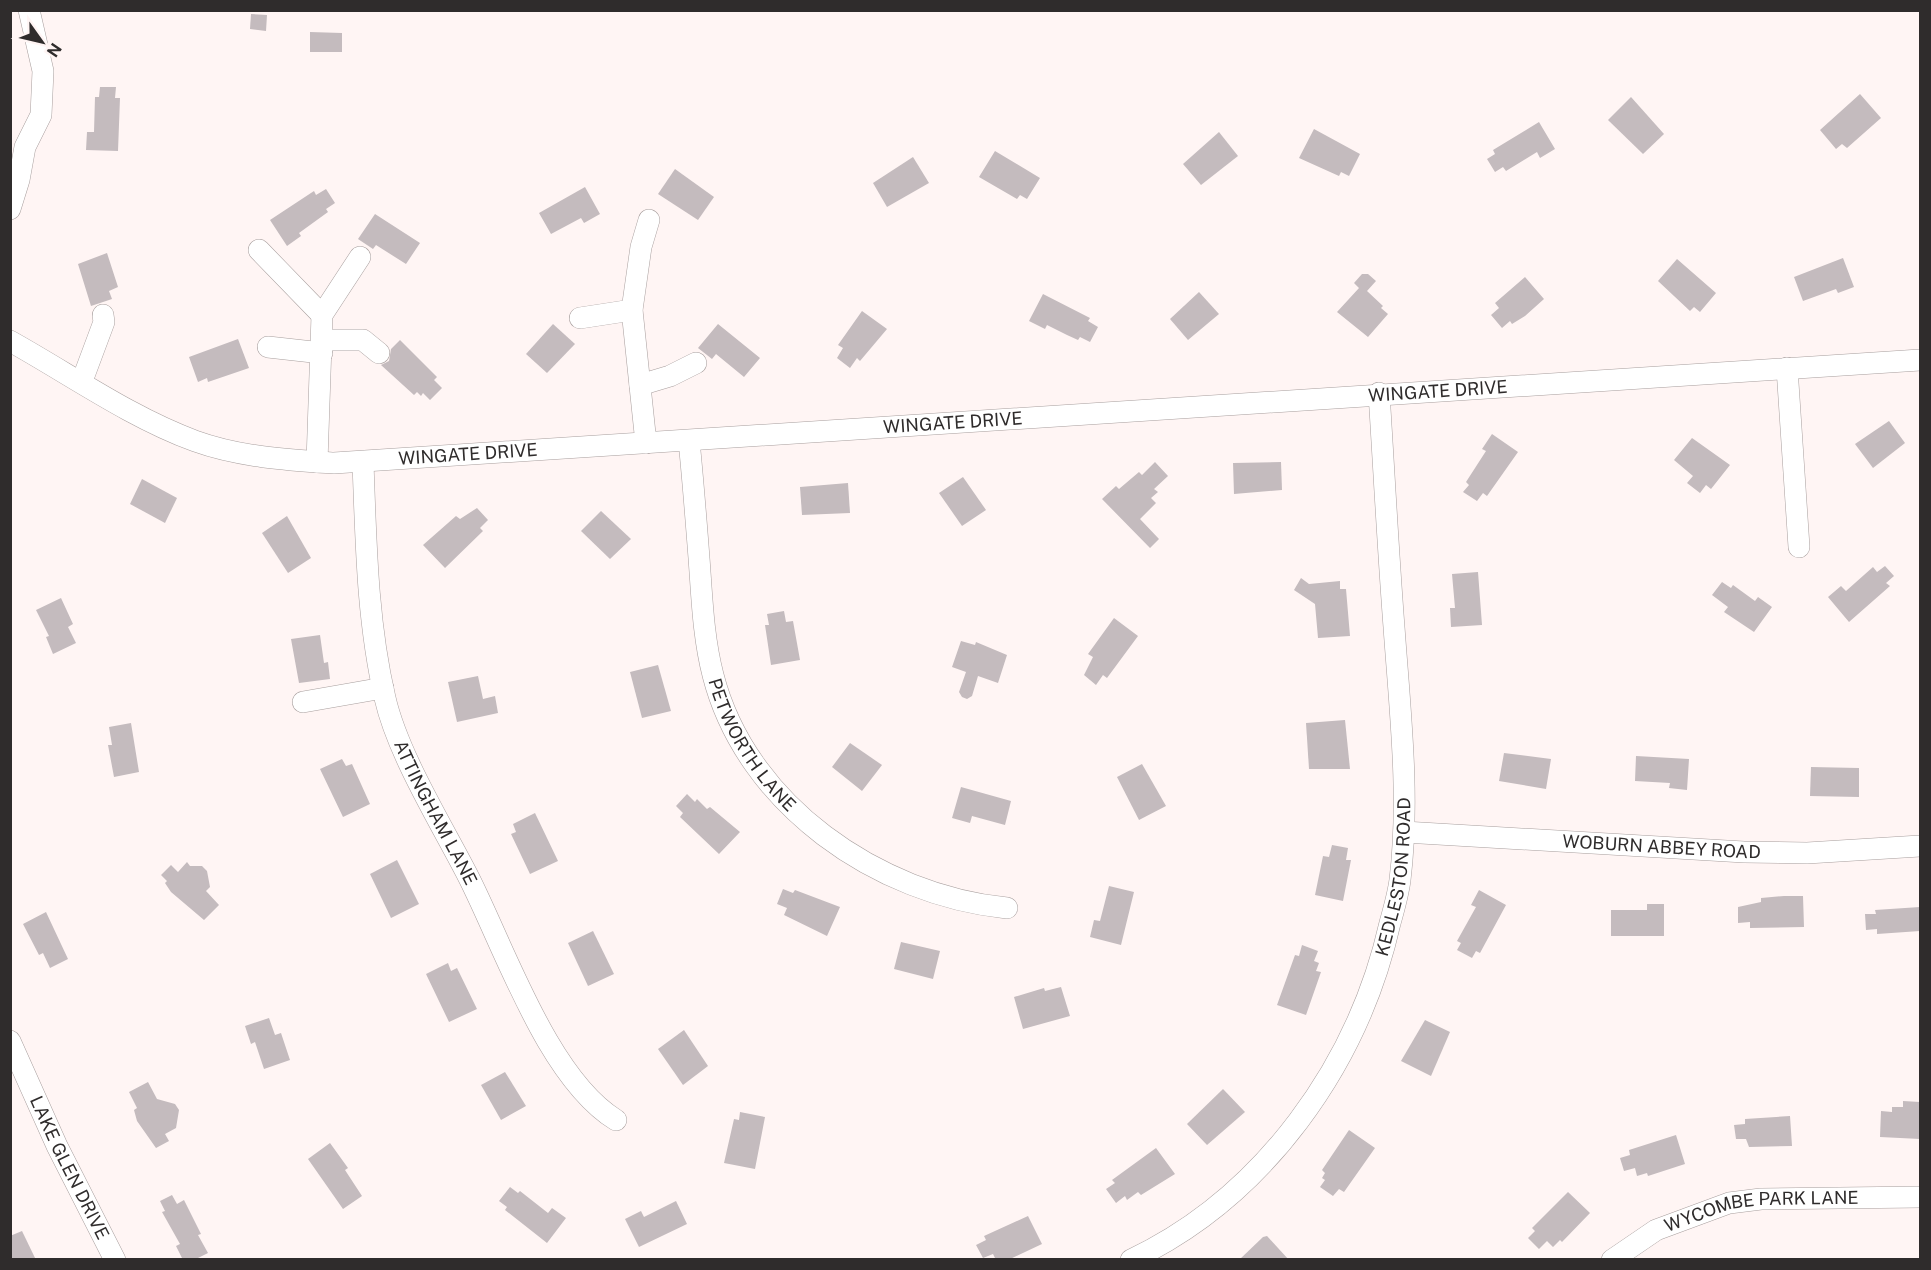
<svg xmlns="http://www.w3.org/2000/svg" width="1931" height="1270" viewBox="0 0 1931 1270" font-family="'Public Sans',sans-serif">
  <rect width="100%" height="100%" fill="#fff5f4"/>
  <g fill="#c4bbbe">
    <path d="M251 14 267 15 266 31 250 29Z"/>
    <path d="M310 32 342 33V52H310Z"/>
    <path d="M100 87H116L115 98H120L118 151 86 150 87 132H94L95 97H99Z"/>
    <path d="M1860 94 1881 118 1847 148 1842 144 1836 149 1820 130Z"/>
    <path d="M1631 97 1664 134 1643 154 1608 120Z"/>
    <path d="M1539 122 1555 149 1540 158 1537 152 1506 171 1503 167 1495 172 1487 159 1495 154 1493 150Z"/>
    <path d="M1314 129 1360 154 1349 176 1341 172 1339 176 1299 158Z"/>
    <path d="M1219 132 1238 156 1201 185 1183 164Z"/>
    <path d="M995 151 1040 178 1027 199 1020 195 1017 199 979 177Z"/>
    <path d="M913 157 929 183 887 207 873 183Z"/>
    <path d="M675 169 714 197 698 220 658 194Z"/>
    <path d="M585 187 600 214 584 223 581 218 551 234 539 213Z"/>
    <path d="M326 189 335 203 326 209 328 212 299 233 301 236 287 246 270 220 314 191 316 195Z"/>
    <path d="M375 214 420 243 406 264 376 245 373 249 358 239Z"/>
    <path d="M107 253 118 287 109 291 112 299 91 306 78 264Z"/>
    <path d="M1843 258 1854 287 1838 293 1836 289 1803 301 1794 277Z"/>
    <path d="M1677 259 1716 293 1700 312 1694 307 1690 311 1658 281Z"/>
    <path d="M1362 274H1368L1376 281 1367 291 1383 306 1381 308 1388 314 1368 337 1337 312 1359 288 1354 283Z"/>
    <path d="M1525 277 1544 299 1525 316 1512 324 1510 321 1502 328 1491 315 1499 308 1495 303Z"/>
    <path d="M1199 292 1219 314 1188 340 1170 319Z"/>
    <path d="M1043 294 1090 318 1088 321 1098 327 1090 342 1080 337 1078 340 1067 335 1047 325 1045 329 1029 321Z"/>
    <path d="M862 311 887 329 860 361 857 358 850 368 837 358 843 348 838 345Z"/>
    <path d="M553 324 575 344 547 373 526 354Z"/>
    <path d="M718 324 760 358 744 377 716 354 712 359 698 348Z"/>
    <path d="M238 339 249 368 208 382 207 378 198 382 189 357Z"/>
    <path d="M400 340 437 377 434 380 442 388 430 400 423 393 421 396 417 392 414 395 381 365 389 361 391 349Z"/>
    <path d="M1889 421 1905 443 1873 468 1855 444Z"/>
    <path d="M1492 434 1518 452 1487 496 1483 493 1477 501 1463 492 1469 485 1466 482 1486 451 1482 449Z"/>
    <path d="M1692 438 1730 465 1711 489 1706 485 1700 493 1687 483 1693 476 1674 460Z"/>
    <path d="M1155 462 1168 476 1154 489 1158 492 1151 498 1156 503 1140 519 1159 539 1150 548 1102 499 1116 486 1119 489 1139 472 1142 475Z"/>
    <path d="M1281 462 1282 490 1234 494 1233 463Z"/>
    <path d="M963 477 986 510 962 526 939 493Z"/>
    <path d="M142 479 177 498 165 523 130 504Z"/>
    <path d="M848 483 850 513 802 515 800 487Z"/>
    <path d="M477 508 488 520 480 528 483 531 445 568 423 545 456 516 460 519Z"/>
    <path d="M601 511 631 539 610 559 581 531Z"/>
    <path d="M287 516 311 558 288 573 262 533Z"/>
    <path d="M1885 566 1894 576 1886 583 1890 586 1849 622 1828 597 1841 586 1846 591 1873 567 1877 572Z"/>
    <path d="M1478 572 1482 625 1451 627 1450 608H1455L1452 574Z"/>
    <path d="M1301 578 1309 584 1340 581V589H1346L1350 636 1318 638 1315 604 1294 590Z"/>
    <path d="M1722 582 1731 588 1733 585 1755 601 1758 597 1772 607 1754 632 1724 612 1728 607 1712 595Z"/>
    <path d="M61 598 73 624 68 627 76 643 53 654 46 637 49 636 36 610Z"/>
    <path d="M784 611 786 622 793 621 800 660 771 665 765 625H769L767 614Z"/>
    <path d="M1114 618 1138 636 1107 678 1103 675 1096 685 1084 675 1093 657 1088 654Z"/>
    <path d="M320 635 324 663 328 662 330 679 299 683 291 639Z"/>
    <path d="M961 641 975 645 976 642 1007 655 998 683 978 676 972 696 967 699 962 697 959 692 966 672 952 667Z"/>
    <path d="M658 665 671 711 642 718 630 672Z"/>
    <path d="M478 676 483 699 495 696 498 713 457 722 448 682Z"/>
    <path d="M1345 720 1350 769H1309L1306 723Z"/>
    <path d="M131 723 139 772 114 777 108 745H112L109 727Z"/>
    <path d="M850 743 882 765 862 791 832 767Z"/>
    <path d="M1504 753 1551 759 1546 789 1499 781Z"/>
    <path d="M1636 756 1689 759 1687 790 1669 788 1670 783 1635 781Z"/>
    <path d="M342 759 346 766 352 764 370 804 343 817 320 769Z"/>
    <path d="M1142 764 1166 806 1139 820 1117 777Z"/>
    <path d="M1811 767 1859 768V797L1810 796Z"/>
    <path d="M961 787 1011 801 1005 825 972 816 970 823 952 818Z"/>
    <path d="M687 794 695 802 697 799 707 809 710 807 740 832 719 854 680 817 683 813 676 806Z"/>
    <path d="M535 813 558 861 530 874 511 834 516 832 513 824Z"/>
    <path d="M1332 845 1348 848 1346 860H1351L1343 901 1315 895 1323 856 1329 857Z"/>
    <path d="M397 860 419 904 391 918 370 874Z"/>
    <path d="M187 862 190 866H202L207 871 210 887 206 891 219 905 204 920 171 892 165 883 167 881 161 875 171 865 178 872Z"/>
    <path d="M1109 886 1134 892 1121 945 1090 937 1094 920 1100 921Z"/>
    <path d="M783 889 793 893 795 890 840 907 827 936 784 915 787 908 777 904Z"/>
    <path d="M1479 890 1506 905 1480 953 1476 951 1472 958 1457 950 1461 943 1457 941 1476 907 1471 905Z"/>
    <path d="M1784 896H1803L1804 927 1750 928V922L1738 923V907L1761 902V898Z"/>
    <path d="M1647 904H1664V936H1611V910H1647Z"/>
    <path d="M1920 907V931L1877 934V929L1866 930 1865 914H1876L1875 910Z"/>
    <path d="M46 912 68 959 50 968 43 953 39 955 23 924Z"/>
    <path d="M593 931 614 974 588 986 568 943Z"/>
    <path d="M901 942 940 951 933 979 894 969Z"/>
    <path d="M1302 945 1318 951 1314 961 1319 963 1316 971 1321 972 1306 1015 1277 1005 1295 955 1299 956Z"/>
    <path d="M448 963 451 971 457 968 477 1009 449 1022 426 974Z"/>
    <path d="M1061 987 1070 1016 1023 1029 1014 997 1044 988 1045 991Z"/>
    <path d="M269 1018 275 1035 281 1033 290 1060 264 1069 255 1042 251 1044 245 1026Z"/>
    <path d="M1425 1020 1450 1032 1431 1076 1401 1061Z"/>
    <path d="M684 1030 708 1066 683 1085 658 1049Z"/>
    <path d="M505 1072 526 1106 501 1120 481 1085Z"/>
    <path d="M148 1082 157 1099 175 1104 179 1110 176 1128 165 1134 169 1141 156 1148 137 1121 134 1110 137 1108 129 1092Z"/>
    <path d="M1223 1089 1245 1112 1207 1145 1187 1124Z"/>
    <path d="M1903 1101 1920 1102V1139L1880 1137 1881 1111 1892 1112V1107H1903Z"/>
    <path d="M740 1112 765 1117 755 1169 724 1163 734 1119 739 1120Z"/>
    <path d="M1790 1116 1792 1146 1749 1147 1746 1139H1736L1734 1125 1745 1124V1119Z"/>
    <path d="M1349 1130 1375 1148 1344 1192 1339 1189 1333 1196 1320 1187 1325 1180 1322 1178 1325 1173 1322 1170Z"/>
    <path d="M1676 1135 1685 1164 1648 1176 1647 1173 1637 1176 1635 1168 1624 1171 1620 1158 1630 1155 1629 1150Z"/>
    <path d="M330 1143 348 1168 345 1170 362 1196 343 1209 308 1159Z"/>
    <path d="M1156 1148 1175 1174 1141 1195 1138 1192 1127 1200 1125 1196 1116 1203 1106 1189 1115 1183 1112 1180Z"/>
    <path d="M510 1187 518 1193 520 1191 548 1213 552 1208 566 1218 547 1243 505 1210 507 1207 499 1201Z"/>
    <path d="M1568 1192 1590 1213 1562 1242 1560 1240 1553 1247 1547 1241 1539 1249 1528 1238 1535 1231 1532 1228Z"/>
    <path d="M172 1195 177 1204 184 1200 201 1234 198 1235 208 1253 194 1260H183L176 1246 180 1244 162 1212 165 1211 160 1201Z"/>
    <path d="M676 1201 687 1224 639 1247 625 1219 641 1211 644 1217Z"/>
    <path d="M1028 1216 1042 1244 1008 1260H996L993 1254 983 1258 976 1245 986 1240 984 1236Z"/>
    <path d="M22 1231 36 1260H10V1236Z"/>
    <path d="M1267 1236 1289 1260H1239L1263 1237Z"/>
  </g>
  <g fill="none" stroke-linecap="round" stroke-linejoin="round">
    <g stroke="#a89f9e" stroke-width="22">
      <g id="minor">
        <path d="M10 209 19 180 25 147 41 115 43 71 29 10"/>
        <path d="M259 250 322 315"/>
        <path d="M580 318 632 310"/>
        <path d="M323 340H363L379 353"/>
        <path id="s1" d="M10 341C71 375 130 417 195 441 239 457 288 460 334 463L1920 360"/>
        <path d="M268 347 322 353"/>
        <path d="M1787 368 1799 547"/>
        <path d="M82 381 104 322 103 315"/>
        <path d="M640 385 670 376 696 363"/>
        <path id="s2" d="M689 441C693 480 696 519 699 558 702 597 703 636 713 675 746 805 878 895 1007 908"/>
        <path d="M646 443 632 310 641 247 649 220"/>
        <path d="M317 462 322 315 360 257"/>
        <path id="s3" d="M363 463C366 541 367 621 385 698 398 755 442 825 469 878 505 949 548 1078 616 1120"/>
        <path d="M303 702 383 688"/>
        <path id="s4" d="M1404 832 1744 852 1807 853 1920 846"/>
        <path id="s5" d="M10 1041 57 1146 115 1260"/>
        <path id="s6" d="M1131 1260C1264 1197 1358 1065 1390 923 1394 909 1398 895 1400 880 1410 797 1400 711 1394 627 1388 549 1384 471 1379 393"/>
        <path id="s7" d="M1612 1260 1656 1230 1729 1203 1761 1199 1920 1197"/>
      </g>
    </g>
    <use href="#minor" stroke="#fff" stroke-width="21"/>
  </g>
  <g text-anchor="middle" stroke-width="6" stroke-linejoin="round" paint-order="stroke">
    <g font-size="18" fill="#2f2c2c" stroke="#fff5f4">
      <text dy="6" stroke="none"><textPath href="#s1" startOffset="1458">WINGATE DRIVE</textPath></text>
      <text dy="6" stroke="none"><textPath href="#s1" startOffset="972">WINGATE DRIVE</textPath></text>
      <text dy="6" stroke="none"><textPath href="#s1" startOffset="486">WINGATE DRIVE</textPath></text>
      <text dy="6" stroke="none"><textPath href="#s2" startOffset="316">PETWORTH LANE</textPath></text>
      <text dy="6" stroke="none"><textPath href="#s3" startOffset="362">ATTINGHAM LANE</textPath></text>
      <text dy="6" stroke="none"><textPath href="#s4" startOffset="258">WOBURN ABBEY ROAD</textPath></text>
      <text dy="6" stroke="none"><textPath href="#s6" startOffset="486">KEDLESTON ROAD</textPath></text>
      <text dy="6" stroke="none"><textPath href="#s5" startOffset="140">LAKE GLEN DRIVE</textPath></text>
      <text dy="6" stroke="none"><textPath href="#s7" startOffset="162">WYCOMBE PARK LANE</textPath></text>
    </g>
  </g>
  <rect width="1931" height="1270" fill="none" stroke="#2f2c2c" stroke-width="24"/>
  <g transform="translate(42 42) rotate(124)" stroke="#fff5f4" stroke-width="4.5" paint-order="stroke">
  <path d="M0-4.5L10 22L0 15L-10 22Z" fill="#2f2c2c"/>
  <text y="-9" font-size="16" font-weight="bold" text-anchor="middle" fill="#2f2c2c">N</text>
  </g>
</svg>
